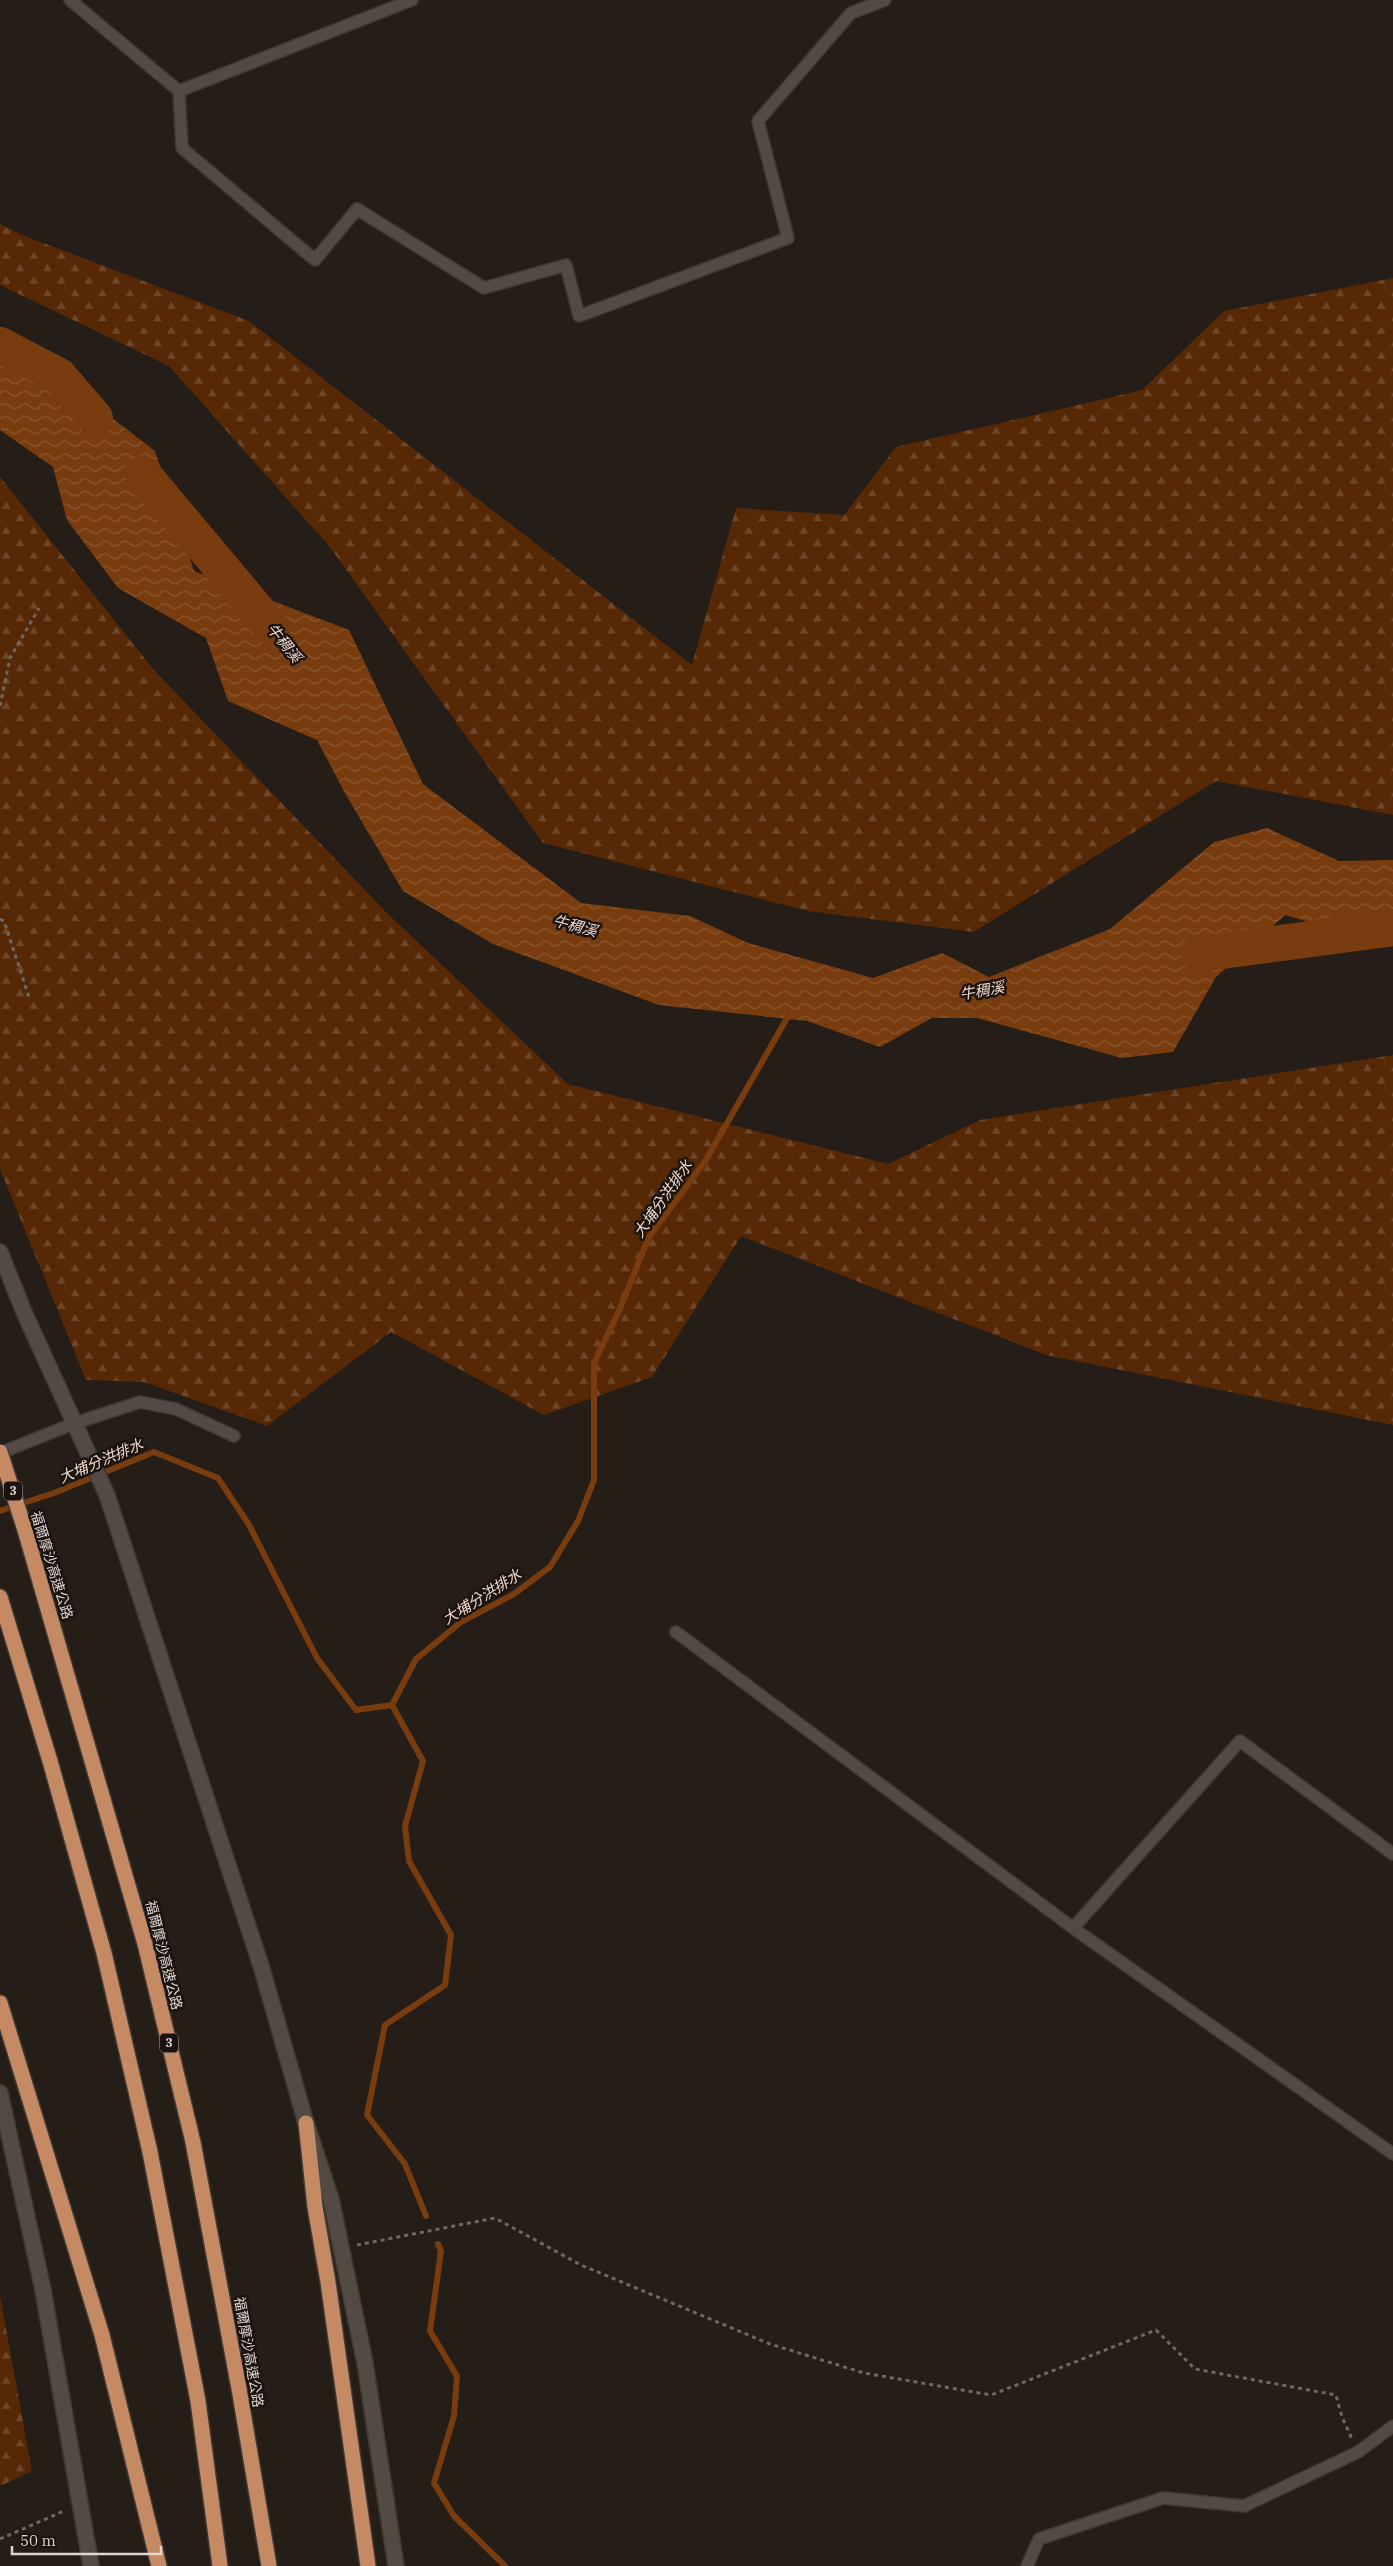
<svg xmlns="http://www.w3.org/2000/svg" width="1393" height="2566" viewBox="0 0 1393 2566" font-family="'IBM Plex Serif','Noto Sans TC',serif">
  <defs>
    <pattern id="forest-firs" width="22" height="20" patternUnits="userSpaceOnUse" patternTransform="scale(1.25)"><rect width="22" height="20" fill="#562805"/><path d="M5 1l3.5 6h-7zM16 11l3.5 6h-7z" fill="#6e4629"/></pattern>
    <pattern id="water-waves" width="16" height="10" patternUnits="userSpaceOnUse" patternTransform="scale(1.25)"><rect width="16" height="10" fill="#783c0e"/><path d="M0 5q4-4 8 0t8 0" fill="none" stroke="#8b5730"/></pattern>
  </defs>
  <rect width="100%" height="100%" fill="#241d18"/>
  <g fill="url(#forest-firs)">
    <path d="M0 224 22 235 249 321 692 665 736 508 844 515 896 447 1142 390 1224 311 1393 278V815L1216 781 974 932 808 911 543 843 329 546 169 366 0 285Z"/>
    <path d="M0 477 154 670 387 913 568 1084 888 1164 980 1120 1393 1055V1425L1046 1355 741 1236 652 1377 544 1415 391 1332 267 1426 144 1382 86 1380 0 1169Z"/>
    <path d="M0 2296 32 2471 0 2486Z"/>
  </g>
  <path fill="url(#water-waves)" d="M0 332 155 451 194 571 349 630 423 784 581 903 690 916 748 943 873 978 942 953 989 977 1110 929 1214 842 1267 828 1339 861 1393 860V946L1285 915 1216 977 1173 1052 1122 1058 977 1018H932L880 1047 807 1021 659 1005 493 944 403 891 346 795 317 740 228 701 206 638 118 588 67 520 53 467 0 430Z"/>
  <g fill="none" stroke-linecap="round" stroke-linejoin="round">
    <g stroke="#783c0e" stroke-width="6">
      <path d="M0 1511 54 1493 154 1452 218 1478 249 1525 317 1658 356 1710 392 1705 416 1659 461 1622 514 1594 550 1567 578 1521 594 1480V1363L619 1311 649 1237 706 1160 790 1013"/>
      <path d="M392 1705 423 1761 405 1826 409 1861 451 1935 445 1985 385 2025 367 2115 405 2164 426 2216"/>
      <path d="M438 2244 441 2251 430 2331 457 2376 454 2416 434 2483 454 2516 505 2566"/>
    </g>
    <g stroke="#783c0e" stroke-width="36">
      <path d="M0 345 59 376 95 418"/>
      <path d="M143 474 272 628"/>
      <path d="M1199 954 1393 928"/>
    </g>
    <g stroke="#3f3936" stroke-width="14">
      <g id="lane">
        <path d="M70 0 179 91 182 148 315 260 357 209 484 288 566 265 579 316 788 238 758 121 851 13 885 0"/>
        <path d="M179 91 412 0"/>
        <path d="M0 1453 75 1423 140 1402 176 1409 234 1436"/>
        <path d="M676 1632 1073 1928 1393 2154"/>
        <path d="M1073 1928 1240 1741 1393 1854"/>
        <path d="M1027 2566 1039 2539 1163 2498 1244 2506 1358 2452 1393 2426"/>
      </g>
    </g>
    <g stroke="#3f3936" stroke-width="18">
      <g id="secondary">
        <path d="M0 1252 24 1312 107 1495 262 1969 306 2123 331 2199 365 2363 396 2566"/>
        <path d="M0 2093 43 2290 91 2566"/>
      </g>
    </g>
    <g stroke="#3f3936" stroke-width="18">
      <g id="highway">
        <path d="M25 1530 145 1944 193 2142 240 2394 269 2566"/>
        <path d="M0 1597 50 1761 104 1953 150 2152 198 2401 220 2566"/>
        <path d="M0 2003 102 2335 159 2566"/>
        <path d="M306 2123 315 2207 328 2282 368 2566"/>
      </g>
    </g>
    <g stroke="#6e6863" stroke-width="3" stroke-dasharray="4 4" stroke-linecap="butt">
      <path d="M0 706 10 658 39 608"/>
      <path d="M0 919 4 921 29 997"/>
      <path d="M357 2245 495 2218 581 2265 770 2344 864 2373 991 2395 1156 2330 1195 2369 1336 2395 1342 2417 1352 2439"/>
      <path d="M0 2539 64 2511"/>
    </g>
    <use href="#lane" stroke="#534a45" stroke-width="11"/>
    <use href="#secondary" stroke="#534a45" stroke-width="15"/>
    <use href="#highway" stroke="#c58963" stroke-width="15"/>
    <g stroke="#3f3936" stroke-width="18" stroke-linecap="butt">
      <path id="highway-bridge" d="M0 1452 25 1530"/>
    </g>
    <use href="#highway-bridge" stroke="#c58963" stroke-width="15"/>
  </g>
  <g text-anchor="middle" stroke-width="5" stroke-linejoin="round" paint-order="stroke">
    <g fill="#1b130f" stroke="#a39c99" stroke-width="1">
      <rect x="4" y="1481.5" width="18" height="19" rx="4"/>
      <rect x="160" y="2033.5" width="18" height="19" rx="4"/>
    </g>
    <g font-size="12" font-weight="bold" fill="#ddd7d4">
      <text x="13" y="1495">3</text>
      <text x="169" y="2047">3</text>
    </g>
    <g font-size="14" fill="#ddd7d4" stroke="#1b130f">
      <text transform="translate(52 1565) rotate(73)" y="5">福爾摩沙高速公路</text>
      <text transform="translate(164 1955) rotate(76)" y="5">福爾摩沙高速公路</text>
      <text transform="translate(249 2352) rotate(80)" y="5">福爾摩沙高速公路</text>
    </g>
    <g font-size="15" font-style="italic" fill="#f0d9cc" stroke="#1b130f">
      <text transform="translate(284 643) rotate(51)" y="5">牛稠溪</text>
      <text transform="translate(575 926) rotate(15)" y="5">牛稠溪</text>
      <text transform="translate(982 991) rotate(-10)" y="5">牛稠溪</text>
      <text transform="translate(663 1199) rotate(-55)" y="5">大埔分洪排水</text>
      <text transform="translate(101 1461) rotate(-23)" y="5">大埔分洪排水</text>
      <text transform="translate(482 1597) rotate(-32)" y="5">大埔分洪排水</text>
    </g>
  </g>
  <path d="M12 2546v8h149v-8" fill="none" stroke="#ddd7d4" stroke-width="2.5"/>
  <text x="20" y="2546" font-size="15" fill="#ddd7d4" stroke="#1b130f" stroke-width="4" paint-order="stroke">50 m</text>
</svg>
